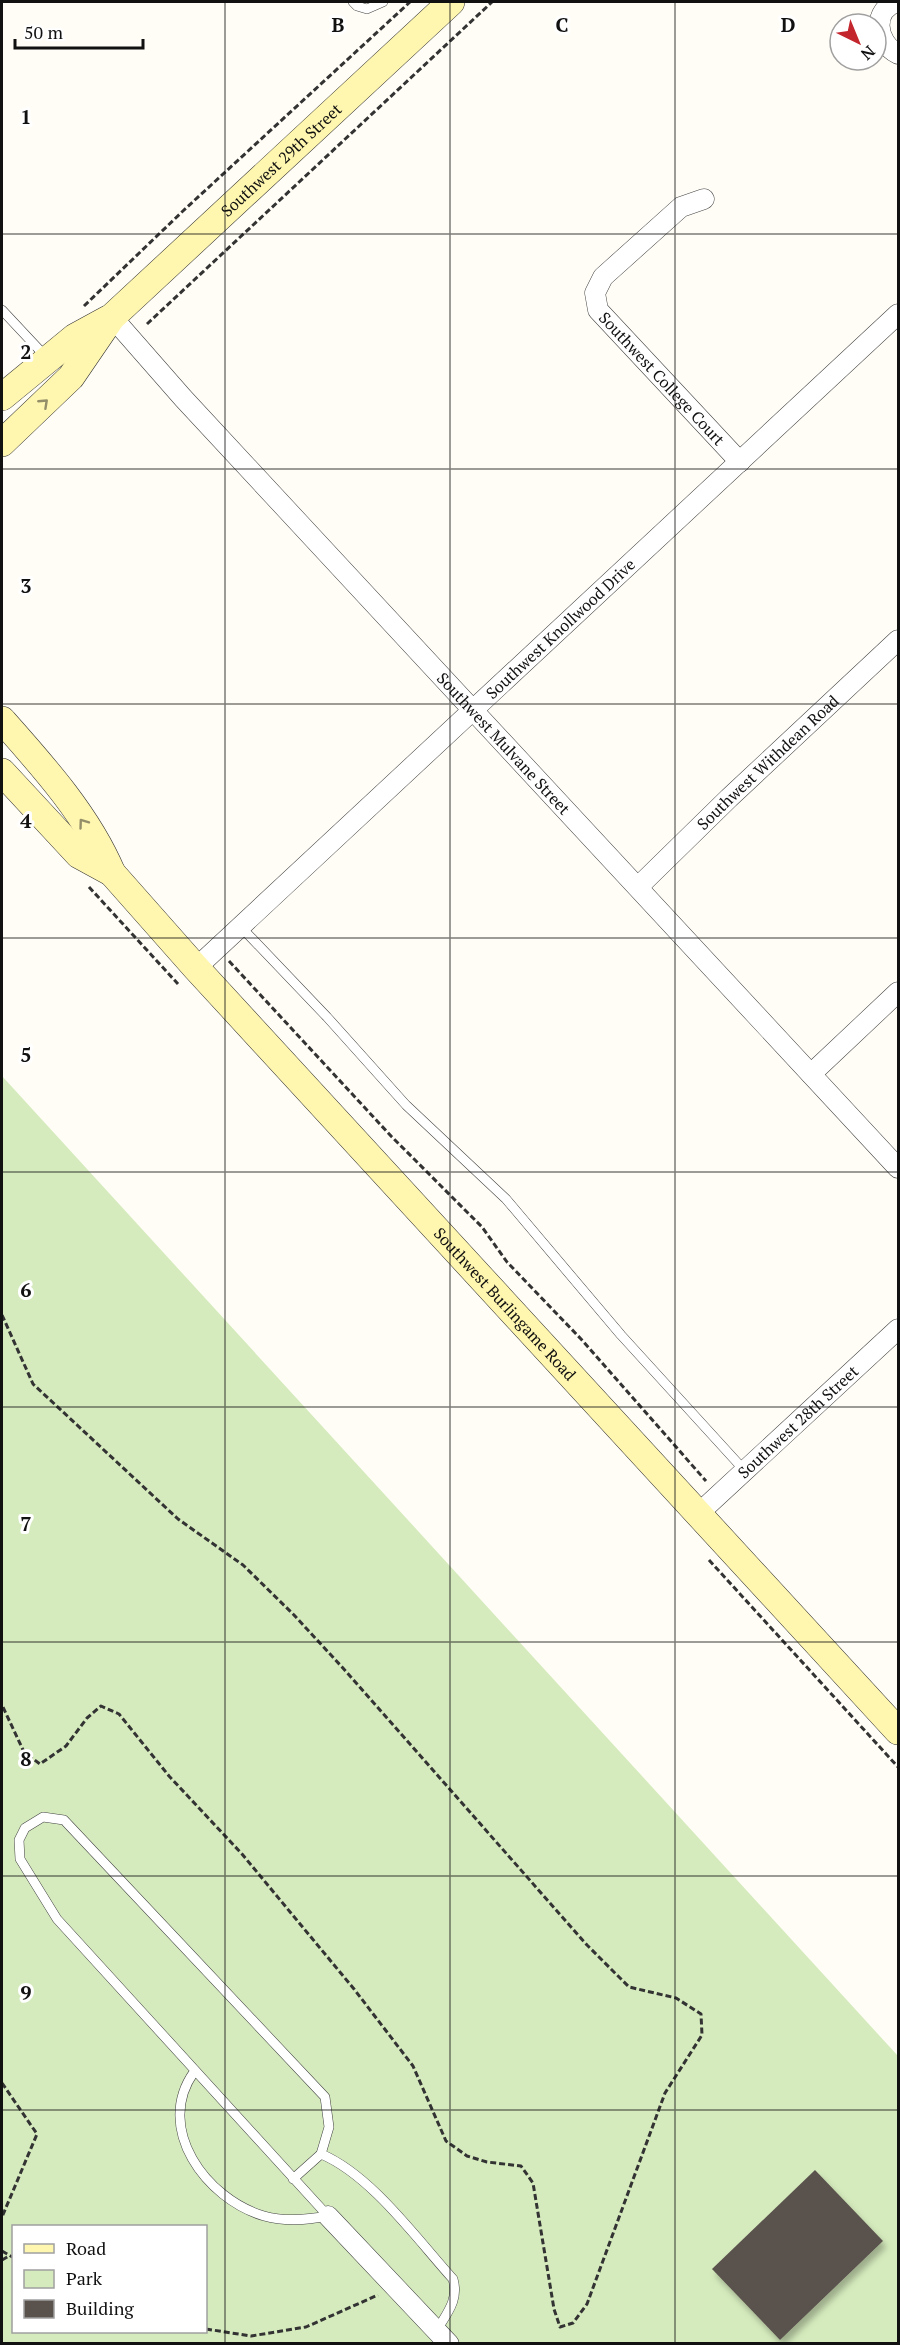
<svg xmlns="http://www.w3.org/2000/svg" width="900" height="2345" viewBox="0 0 900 2345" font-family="'PT Serif',serif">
  <defs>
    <filter id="shadow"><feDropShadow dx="3.5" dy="6" stdDeviation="3" flood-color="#0004"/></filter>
  </defs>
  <rect width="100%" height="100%" fill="#fffdf5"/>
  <path fill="#d5ebbd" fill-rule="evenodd" d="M2 1076 898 2056V2343H2ZM14 2226H206V2332H14Z"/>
  <path fill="#5a524d" filter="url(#shadow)" d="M815 2170 883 2241 780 2340 712 2269Z"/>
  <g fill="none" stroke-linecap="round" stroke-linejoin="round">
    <g stroke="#444" stroke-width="10">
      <g id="service">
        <path d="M353 2 357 6 367 9 383 2"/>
        <path d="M2 310 46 357"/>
        <path d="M241 927 327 1017 406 1105 506 1199 621 1335 745 1471"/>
        <path d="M194 2072C154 2128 206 2199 264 2216 285 2222 306 2220 328 2216L57 1919 20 1859 19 1840 25 1828 43 1817 64 1820 325 2097 329 2127 321 2154 293 2179"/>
        <path d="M321 2154C371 2175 416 2238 453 2279 459 2300 447 2313 437 2330"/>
      </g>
    </g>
    <g stroke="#444" stroke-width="21">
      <g id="minor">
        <path d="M898 2C872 9 875 42 898 54"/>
        <path id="s1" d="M704 199 681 207 603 277 595 293 598 310 740 462"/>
        <path id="s2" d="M112 317 183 398 898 1168"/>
        <path id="s3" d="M638 887 729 798 898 640"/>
        <path id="s4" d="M196 968 898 314"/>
        <path d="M811 1074 898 992"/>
        <path id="s5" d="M698 1514 898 1329"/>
        <path d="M328 2216 449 2344"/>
      </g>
    </g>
    <g stroke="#333" stroke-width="28">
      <g id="secondary">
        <path d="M2 397 75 337 108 319"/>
        <path id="s6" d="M2 443 71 377 112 317 451 2"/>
        <path d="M2 720C43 766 88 816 112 873"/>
        <path id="s7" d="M2 772 79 855 112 873 196 968 898 1731"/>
      </g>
    </g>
    <g stroke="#333" stroke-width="3" stroke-dasharray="6 3" stroke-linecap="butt">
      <path d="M84 306 184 210 410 2"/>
      <path d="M147 324 492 2"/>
      <path d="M89 887 178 984"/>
      <path d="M229 961 391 1136 482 1227 507 1262 581 1339 706 1481"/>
      <path d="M2 1315 33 1384 178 1519 243 1565 294 1615 342 1667 587 1945 629 1987 676 1998 701 2014 702 2035 665 2093 587 2304 573 2323 560 2327 554 2309 533 2183 521 2166 487 2162 467 2156 446 2141 413 2066 354 1989 242 1854 169 1776 119 1714 101 1706 87 1718 66 1746 40 1764 24 1752 2 1705"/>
      <path d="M709 1560 898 1767"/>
      <path d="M2 2083 37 2134 2 2217"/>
      <path d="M2 2251 14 2258"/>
      <path d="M2 2260 9 2256"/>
      <path d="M206 2329 251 2336 306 2327 378 2295"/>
    </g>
    <use href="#service" stroke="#fff" stroke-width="9"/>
    <use href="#minor" stroke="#fff" stroke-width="20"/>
    <use href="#secondary" stroke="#fff6b0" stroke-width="27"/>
  </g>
  <defs><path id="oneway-chevron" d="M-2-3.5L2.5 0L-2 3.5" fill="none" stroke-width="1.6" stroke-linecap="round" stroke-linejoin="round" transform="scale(1.5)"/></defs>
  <g stroke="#948f68">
    <use href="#oneway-chevron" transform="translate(44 403) rotate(-43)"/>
    <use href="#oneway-chevron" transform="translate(83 823) rotate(-126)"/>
  </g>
  <path fill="none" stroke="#111" stroke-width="1.5" stroke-opacity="0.55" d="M225 2V2344M450 2V2344M675 2V2344M2 234H898M2 469H898M2 704H898M2 938H898M2 1172H898M2 1407H898M2 1642H898M2 1876H898M2 2110H898"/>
  <g text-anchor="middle" stroke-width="6" stroke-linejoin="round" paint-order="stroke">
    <g font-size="16" fill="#111" stroke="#fff">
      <text dy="6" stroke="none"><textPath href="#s6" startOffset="399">Southwest 29th Street</textPath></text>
      <text dy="6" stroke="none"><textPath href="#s1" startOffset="258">Southwest College Court</textPath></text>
      <text dy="6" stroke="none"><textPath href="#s4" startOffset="498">Southwest Knollwood Drive</textPath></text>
      <text dy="6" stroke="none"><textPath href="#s2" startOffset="579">Southwest Mulvane Street</textPath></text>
      <text dy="6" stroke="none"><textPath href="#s3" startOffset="180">Southwest Withdean Road</textPath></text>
      <text dy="6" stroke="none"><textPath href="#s7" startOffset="734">Southwest Burlingame Road</textPath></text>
      <text dy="6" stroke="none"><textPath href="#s5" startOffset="136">Southwest 28th Street</textPath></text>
    </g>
  </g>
  <g font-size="20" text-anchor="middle" font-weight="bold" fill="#111" stroke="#fff" stroke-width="6" stroke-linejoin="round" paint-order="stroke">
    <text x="338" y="32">B</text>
    <text x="562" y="32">C</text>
    <text x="788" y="32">D</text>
    <text x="26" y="124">1</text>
    <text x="26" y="359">2</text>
    <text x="26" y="593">3</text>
    <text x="26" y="828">4</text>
    <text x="26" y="1062">5</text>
    <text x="26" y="1297">6</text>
    <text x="26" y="1531">7</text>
    <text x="26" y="1766">8</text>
    <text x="26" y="2000">9</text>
  </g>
  <rect width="900" height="2345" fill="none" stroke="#111111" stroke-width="6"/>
  <rect x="12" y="2225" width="195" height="108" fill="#ffffff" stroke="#a0a0a0" stroke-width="1.5"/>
  <rect x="24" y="2244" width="30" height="9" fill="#fff6b0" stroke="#a0a0a0" stroke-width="1.5"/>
  <text x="66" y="2255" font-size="18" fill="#111111">Road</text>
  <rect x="24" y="2270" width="30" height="18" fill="#d5ebbd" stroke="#a0a0a0" stroke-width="1.5"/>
  <text x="66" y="2285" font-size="18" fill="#111111">Park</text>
  <rect x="24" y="2300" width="30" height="18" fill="#5a524d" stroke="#a0a0a0" stroke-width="1.5"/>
  <text x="66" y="2315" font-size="18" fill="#111111">Building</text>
  <g transform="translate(858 42) rotate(137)"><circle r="28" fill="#ffffff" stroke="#a0a0a0" stroke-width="1.5"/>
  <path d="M0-4.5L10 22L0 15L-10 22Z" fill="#c4262e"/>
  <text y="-9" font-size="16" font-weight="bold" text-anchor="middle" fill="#111111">N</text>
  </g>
  <path d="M15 39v9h128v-9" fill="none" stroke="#111111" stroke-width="3"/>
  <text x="24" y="39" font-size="18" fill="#111111" stroke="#ffffff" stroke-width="4.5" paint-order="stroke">50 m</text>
</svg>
